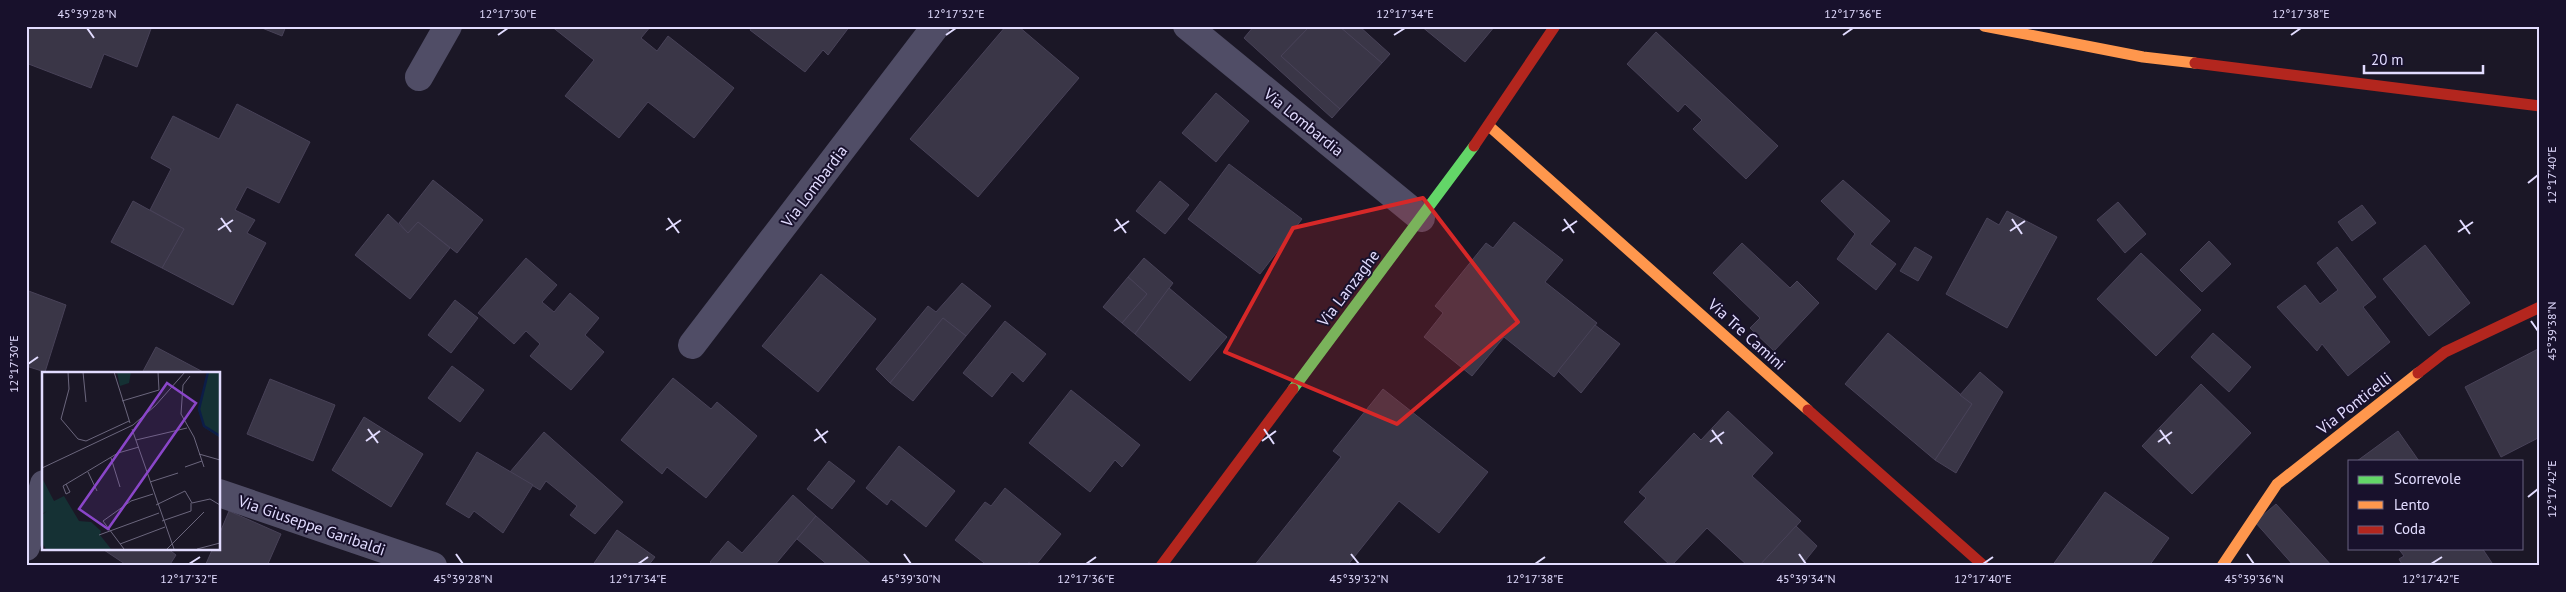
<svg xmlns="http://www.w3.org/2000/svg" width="2566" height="592" viewBox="0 0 2566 592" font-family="'PT Sans',sans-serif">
  <rect width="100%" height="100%" fill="#1b1726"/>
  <g fill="#3a3647" stroke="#484258">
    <path d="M26 26H152L137 67 104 54 91 88 26 63Z"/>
    <path d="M257 26H286L282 36Z"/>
    <path d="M551 26H651L641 38 657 51 668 36 734 88 694 138 648 102 619 138 565 96 594 60Z"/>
    <path d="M753 26H850L828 55 823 50 805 72 750 30Z"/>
    <path d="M1006 26H1018L1079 78 978 197 910 139Z"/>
    <path d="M1254 26H1310L1281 56 1340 109 1332 118 1244 38Z"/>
    <path d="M1310 26H1339L1382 63 1340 109 1281 56Z"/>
    <path d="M1339 26H1359L1390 54 1382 63Z"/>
    <path d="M1421 26H1495L1465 62Z"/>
    <path d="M1656 32 1778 146 1746 179 1693 129 1702 120 1685 104 1678 112 1627 64Z"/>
    <path d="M1216 93 1249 121 1216 162 1182 133Z"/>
    <path d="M237 104 310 142 279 203 247 187 235 210 255 220 247 233 266 243 233 305 162 268 184 229 150 210 171 169 151 158 173 116 219 139Z"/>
    <path d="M1229 164 1302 219 1260 274 1188 219Z"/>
    <path d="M433 180 483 220 457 253 418 222 408 233 399 223Z"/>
    <path d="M1843 180 1890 221 1870 244 1896 264 1876 290 1837 259 1855 234 1821 201Z"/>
    <path d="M1160 181 1189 205 1165 234 1136 211Z"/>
    <path d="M133 201 184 229 162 268 111 242Z"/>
    <path d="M2118 202 2146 234 2125 253 2097 220Z"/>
    <path d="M2362 205 2376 223 2352 241 2338 222Z"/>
    <path d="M2007 211 2057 237 2007 328 1946 294 1987 218 1999 225Z"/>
    <path d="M388 214 408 233 418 222 450 248 410 299 355 255Z"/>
    <path d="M1514 222 1563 260 1545 282 1597 323 1554 377 1504 337 1472 376 1424 337 1443 313 1435 306 1486 243 1493 248Z"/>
    <path d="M2209 241 2231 264 2202 292 2180 270Z"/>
    <path d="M1742 243 1790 288 1797 281 1819 303 1774 351 1750 328 1760 318 1713 273Z"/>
    <path d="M2425 245 2470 303 2429 336 2383 279Z"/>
    <path d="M1915 247 1932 257 1918 281 1900 271Z"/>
    <path d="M2337 247 2376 297 2363 307 2390 342 2348 376 2322 344 2317 351 2277 307 2305 285 2320 304 2338 290 2317 263Z"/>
    <path d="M2141 253 2201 310 2156 356 2097 299Z"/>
    <path d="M526 258 557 285 542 302 554 312 570 293 599 318 585 335 604 352 571 390 530 356 540 344 526 331 514 344 478 313Z"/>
    <path d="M1144 258 1173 283 1135 334 1122 323 1147 294 1128 277Z"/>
    <path d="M821 274 876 319 818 392 762 346Z"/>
    <path d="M1128 277 1147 294 1122 323 1103 307Z"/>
    <path d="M962 283 991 306 966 336 943 318 890 383 876 369 928 306 936 312Z"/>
    <path d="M1169 288 1227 337 1190 381 1135 334Z"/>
    <path d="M26 290 66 305 45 372 26 366Z"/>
    <path d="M455 300 478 318 451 353 428 335Z"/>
    <path d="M943 318 966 336 913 401 890 383Z"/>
    <path d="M1005 321 1046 354 1023 382 1012 372 992 397 963 373Z"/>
    <path d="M1595 325 1620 344 1581 393 1558 371Z"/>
    <path d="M1888 333 1972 404 1935 460 1845 384Z"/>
    <path d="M2213 333 2251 367 2229 392 2191 357Z"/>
    <path d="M156 347 205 373H142Z"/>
    <path d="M2538 349 2540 353V437L2501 457 2465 387Z"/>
    <path d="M452 366 484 390 460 422 428 398Z"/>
    <path d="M1980 372 2003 392 1956 473 1935 460 1972 404 1960 395Z"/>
    <path d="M673 378 711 409 717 402 757 436 706 498 667 467 662 474 621 440Z"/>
    <path d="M270 379 335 405 313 461 247 434Z"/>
    <path d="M2201 384 2251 433 2192 494 2142 446Z"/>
    <path d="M1383 389 1488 472 1439 533 1399 501 1347 566H1254L1341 457 1333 451Z"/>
    <path d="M1071 390 1140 445 1122 467 1115 460 1090 492 1029 443Z"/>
    <path d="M1728 411 1773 453 1752 476 1801 521 1759 566H1748L1707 528 1671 566 1624 522 1646 498 1639 492 1694 433 1701 440Z"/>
    <path d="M364 417 423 454 391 507 332 470Z"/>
    <path d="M2398 431 2419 461H2357Z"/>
    <path d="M544 432 623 502 595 534 570 515 577 506 546 481 540 490 510 472Z"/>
    <path d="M899 446 955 491 926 527 891 499 887 505 866 488Z"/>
    <path d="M477 452 533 485 503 533 474 511 469 518 446 504Z"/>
    <path d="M829 461 855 481 832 509 807 489Z"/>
    <path d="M1005 488 1061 534 1035 566 1029 562 1026 566H988L955 540 985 502 991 506Z"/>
    <path d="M2105 492 2169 538 2149 566H2052Z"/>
    <path d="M793 495 816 516 774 566H715L710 562 728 541 742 553Z"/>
    <path d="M2276 504 2332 566H2294L2255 522Z"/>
    <path d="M229 511 281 534 267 566H205L213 548H219V535Z"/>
    <path d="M816 516 873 566H829L797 539Z"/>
    <path d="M1796 526 1817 546 1801 566H1759Z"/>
    <path d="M617 530 655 557 648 566H592Z"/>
    <path d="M101 548H167L176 555 169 566H128Z"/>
    <path d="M2398 548H2482L2494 566H2403L2399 559 2404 556Z"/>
  </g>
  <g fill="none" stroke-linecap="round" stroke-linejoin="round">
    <g stroke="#504d66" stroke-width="28">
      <path d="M1187 26 1421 218"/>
      <path d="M419 77 448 26"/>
      <path d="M692 345 936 26"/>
      <path d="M219 493 433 566"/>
      <path d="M26 547 44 484"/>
    </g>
    <path stroke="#63d668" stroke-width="11" d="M1293 389 1474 146"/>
    <g stroke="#ff974d" stroke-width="11">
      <path d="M1984 26 2143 57 2195 63"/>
      <path d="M1489 126 1808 410"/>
      <path d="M2222 566 2277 484 2418 373"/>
    </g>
    <g stroke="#b3261e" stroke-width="11">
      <path d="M2195 63 2540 106"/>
      <path d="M1474 146 1555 26"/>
      <path d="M2418 373 2445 352 2540 307"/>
      <path d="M1808 410 1984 566"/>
      <path d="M1161 566 1293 389"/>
    </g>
  </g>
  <path fill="#d62828" fill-opacity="0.2" stroke="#d62828" stroke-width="4" stroke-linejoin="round" d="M1423 198 1518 322 1397 424 1225 352 1293 228Z"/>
  <path fill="none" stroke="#e2dcff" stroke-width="2" d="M87 28 94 38M498 35 508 28M946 35 956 28M1394 35 1405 28M1843 35 1853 28M2291 35 2301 28M2528 183 2538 175M221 218 231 232M668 218 679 233M1116 219 1126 233M1564 219 1574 233M2012 219 2022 234M2460 220 2470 234M218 230 233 220M666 230 681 220M1114 231 1129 221M1562 231 1577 221M2010 231 2025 221M2458 232 2473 222M2531 321 2538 331M28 364 38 357M368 429 378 443M816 429 826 443M1264 429 1274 444M1712 430 1722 444M2160 430 2170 444M366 441 380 431M814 441 828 431M1262 441 1276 431M1710 442 1724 432M2158 442 2172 432M2528 497 2538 489M456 554 463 564M904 554 911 564M1351 554 1359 564M1799 554 1806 564M2247 554 2254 564M189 564 200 557M638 564 648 557M1086 564 1096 557M1535 564 1545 557M1983 564 1993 557M2431 564 2442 557"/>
  <g text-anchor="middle" stroke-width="4" stroke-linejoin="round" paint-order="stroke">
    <g font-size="16" fill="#e2dcff" stroke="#18112c">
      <text transform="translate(1304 122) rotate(39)" y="6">Via Lombardia</text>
      <text transform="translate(814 186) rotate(-53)" y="6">Via Lombardia</text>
      <text transform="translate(1348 288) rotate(-53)" y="6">Via Lanzaghe</text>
      <text transform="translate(1747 334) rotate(42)" y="6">Via Tre Camini</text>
      <text transform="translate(2354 403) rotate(-38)" y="6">Via Ponticelli</text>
      <text transform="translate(312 525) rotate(19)" y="6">Via Giuseppe Garibaldi</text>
    </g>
  </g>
  <g transform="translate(42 372)">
    <rect width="178" height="178" fill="#1b1726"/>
    <path d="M75 0H89L87 11 78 14ZM166 0H177V65L163 56 156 38ZM0 106 12 129 22 124 37 149 49 150 59 159 58 163 69 177H4L0 171V143L5 139 0 142Z" fill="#153134"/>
    <path fill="none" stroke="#0c1d48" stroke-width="2.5" d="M166 0 157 37 162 54 178 64"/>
    <path fill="none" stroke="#6b667d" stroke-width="1" d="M26 0 27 17 19 47 36 67 44 69 87 49M41 0 44 30M72 0 88 51M148 4 141 13 139 42 152 65 162 95M80 29 117 18 116 0M90 57 132 177M94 68 145 56M157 82 178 88M69 86 78 115M143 95 160 89M0 96 91 53 113 34 143 0M46 100 55 119M108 110 136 101M24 112 28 120 24 122 21 114 76 81 97 75M114 133 143 119 150 131 168 127 178 133M120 149 149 139V131M57 163 117 141M78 172 123 155M82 177 61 149 89 129 111 122M125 177 162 140M155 177 178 171"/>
    <path fill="#8a46c9" fill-opacity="0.15" stroke="#8a46c9" stroke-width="2.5" d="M125 11 154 31 66 157 37 137Z"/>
    <rect width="178" height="178" fill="none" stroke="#e2dcff" stroke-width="2.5"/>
  </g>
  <rect width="2566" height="592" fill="none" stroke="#18112c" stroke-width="55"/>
  <rect x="2348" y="460" width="175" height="90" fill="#18112c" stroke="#696280"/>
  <rect x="2358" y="476" width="25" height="8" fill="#63d668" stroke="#696280"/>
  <text x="2394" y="484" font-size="15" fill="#e2dcff">Scorrevole</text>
  <rect x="2358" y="501" width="25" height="8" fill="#ff974d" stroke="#696280"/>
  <text x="2394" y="510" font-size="15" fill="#e2dcff">Lento</text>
  <rect x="2358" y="526" width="25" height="8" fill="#b3261e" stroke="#696280"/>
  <text x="2394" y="534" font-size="15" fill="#e2dcff">Coda</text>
  <path d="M2364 65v8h119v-8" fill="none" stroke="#e2dcff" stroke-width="2.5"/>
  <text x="2371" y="65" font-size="15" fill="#e2dcff" stroke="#18112c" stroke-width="4" paint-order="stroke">20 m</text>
  <rect x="28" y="28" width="2510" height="536" fill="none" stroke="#e2dcff" stroke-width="2"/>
  <g font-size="12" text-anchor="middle" fill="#e2dcff">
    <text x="87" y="18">45°39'28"N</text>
    <text x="508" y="18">12°17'30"E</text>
    <text x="956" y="18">12°17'32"E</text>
    <text x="1405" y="18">12°17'34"E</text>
    <text x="1853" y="18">12°17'36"E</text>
    <text x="2301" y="18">12°17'38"E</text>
    <text transform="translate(2552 175) rotate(-90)" y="4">12°17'40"E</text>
    <text transform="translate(2552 331) rotate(-90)" y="4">45°39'38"N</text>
    <text transform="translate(14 364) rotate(-90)" y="4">12°17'30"E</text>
    <text transform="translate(2552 489) rotate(-90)" y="4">12°17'42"E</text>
    <text x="189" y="583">12°17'32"E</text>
    <text x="463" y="583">45°39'28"N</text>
    <text x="638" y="583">12°17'34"E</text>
    <text x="911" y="583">45°39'30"N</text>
    <text x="1086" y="583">12°17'36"E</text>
    <text x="1359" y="583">45°39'32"N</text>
    <text x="1535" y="583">12°17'38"E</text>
    <text x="1806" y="583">45°39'34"N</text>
    <text x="1983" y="583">12°17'40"E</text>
    <text x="2254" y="583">45°39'36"N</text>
    <text x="2431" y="583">12°17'42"E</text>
  </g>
</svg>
